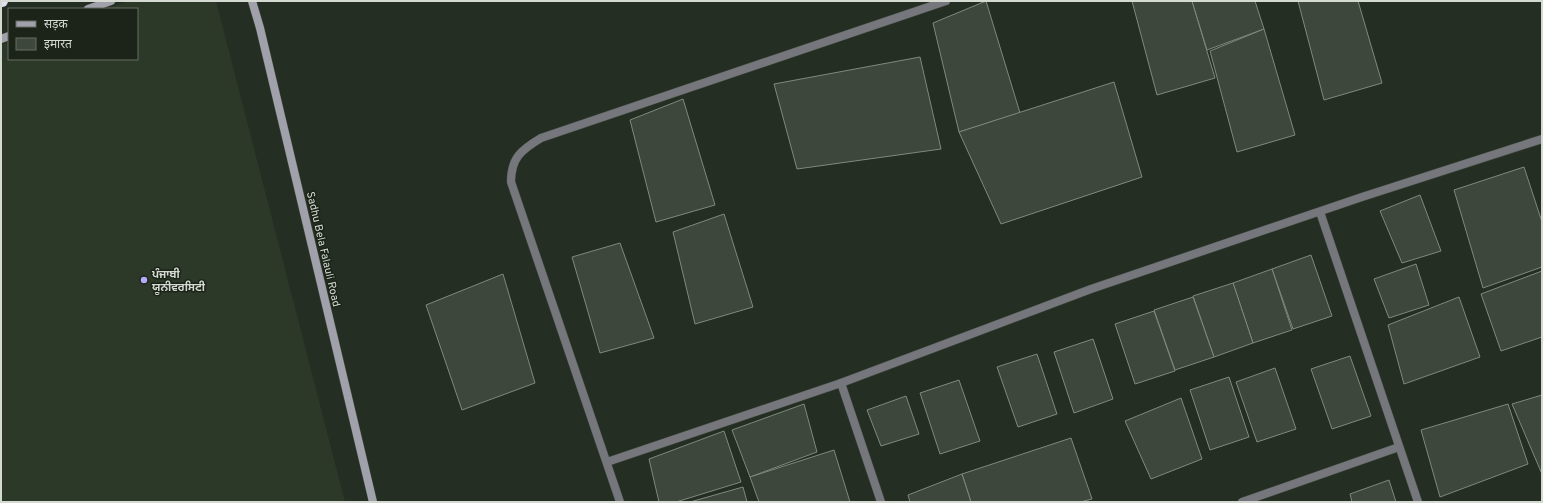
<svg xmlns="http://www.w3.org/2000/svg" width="1543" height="503" viewBox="0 0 1543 503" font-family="Overpass,'Noto Sans Devanagari','Noto Sans Gurmukhi',sans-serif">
  <rect width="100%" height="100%" fill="#252e23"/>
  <path fill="#2c3828" d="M129 1H216L345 502H1V45L9 42V59H137V9H106Z"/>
  <g fill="#3e473c" stroke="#7f897c">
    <path d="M986 1 1020 113 959 132 933 23Z"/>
    <path d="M1132 1H1192L1215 78 1157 95Z"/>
    <path d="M1192 1H1255L1264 29 1207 50Z"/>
    <path d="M1298 1H1358L1382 83 1324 100Z"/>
    <path d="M1264 29 1295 135 1237 152 1210 51Z"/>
    <path d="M920 57 941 149 797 169 774 84Z"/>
    <path d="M1114 82 1142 177 1001 224 959 132Z"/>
    <path d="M683 99 715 205 656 222 630 120Z"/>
    <path d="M1524 167 1542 222V267L1483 288 1454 190Z"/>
    <path d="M1420 195 1441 251 1402 263 1380 211Z"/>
    <path d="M724 214 753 307 695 324 673 232Z"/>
    <path d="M620 243 654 338 600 353 572 257Z"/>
    <path d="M1311 255 1332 316 1293 329 1272 269Z"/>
    <path d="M1416 264 1429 305 1389 318 1374 279Z"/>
    <path d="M1272 269 1292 330 1253 343 1233 283Z"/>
    <path d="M1542 271V337L1501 351 1481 294Z"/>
    <path d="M503 274 535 383 462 410 426 305Z"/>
    <path d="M1233 283 1253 343 1214 357 1193 296Z"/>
    <path d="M1193 297 1214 357 1175 370 1154 310Z"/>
    <path d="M1459 297 1480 357 1404 384 1388 325Z"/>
    <path d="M1154 311 1175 371 1135 384 1115 324Z"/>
    <path d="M1093 339 1113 399 1074 413 1054 352Z"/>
    <path d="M1037 354 1057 414 1018 427 997 367Z"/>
    <path d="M1350 356 1371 416 1332 429 1311 369Z"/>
    <path d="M1275 368 1296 429 1257 442 1236 382Z"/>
    <path d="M1229 377 1249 437 1210 450 1190 390Z"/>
    <path d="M959 380 980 441 940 454 920 393Z"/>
    <path d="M1542 395V474L1512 404Z"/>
    <path d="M906 396 919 434 881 446 867 410Z"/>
    <path d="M1181 398 1202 459 1151 479 1125 421Z"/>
    <path d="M804 404 817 452 750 477 732 430Z"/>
    <path d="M1508 404 1528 464 1440 497 1421 430Z"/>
    <path d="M724 431 741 482 676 502H659L649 459Z"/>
    <path d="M1071 438 1092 499 1080 502H971L962 474Z"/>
    <path d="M834 450 850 502H759L750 477Z"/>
    <path d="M962 474 971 502H910L908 495Z"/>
    <path d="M1389 480 1396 502H1352L1350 494Z"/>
    <path d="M743 487 747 502H690Z"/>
  </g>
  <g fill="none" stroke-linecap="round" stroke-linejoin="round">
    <g stroke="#414a3f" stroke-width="9">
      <g id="street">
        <path d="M1320 212 1418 502"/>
        <path d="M607 462 841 383"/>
        <path d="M620 502 511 182C511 158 521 150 541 138L946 1"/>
        <path d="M881 502 841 383 1091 289 1362 197 1542 139"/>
        <path d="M1242 502 1399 447"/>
      </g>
    </g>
    <g stroke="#414a3f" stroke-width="9">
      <g id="secondary">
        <path d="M252 1 260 28 373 502"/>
        <path d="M88 9 111 1"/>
        <path d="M1 39 9 36"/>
      </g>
    </g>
    <g stroke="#414a3f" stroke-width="13">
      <path id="highway" d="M1 1H2"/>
    </g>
    <use href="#street" stroke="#76767d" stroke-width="8"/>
    <use href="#secondary" stroke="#a1a1ab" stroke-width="8"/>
    <use href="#highway" stroke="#e0e0f0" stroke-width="12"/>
  </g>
  <circle fill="#b4acf9" stroke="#1c2419" stroke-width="1.5" cx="144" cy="280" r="4"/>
  <g text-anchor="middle" stroke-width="3" stroke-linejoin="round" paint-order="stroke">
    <g font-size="11" fill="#d4dad2" stroke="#1c2419">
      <text transform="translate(324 249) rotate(77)" y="4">Sadhu Bela Falauli Road</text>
    </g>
    <g font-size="11" font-weight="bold" fill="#d4dad2" stroke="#1c2419" text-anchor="start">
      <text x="152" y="278">ਪੰਜਾਬੀ<tspan x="152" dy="13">ਯੂਨੀਵਰਸਿਟੀ</tspan></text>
    </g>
  </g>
  <rect width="1543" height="503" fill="none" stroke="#d4dad2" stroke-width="4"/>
  <rect x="8" y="8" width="130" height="52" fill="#1c2419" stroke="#666d63"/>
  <rect x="16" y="21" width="20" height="6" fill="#a1a1ab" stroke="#666d63"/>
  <text x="44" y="28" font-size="12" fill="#d4dad2">सड़क</text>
  <rect x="16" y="38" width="20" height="12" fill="#3e473c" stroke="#666d63"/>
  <text x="44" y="48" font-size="12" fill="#d4dad2">इमारत</text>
</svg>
